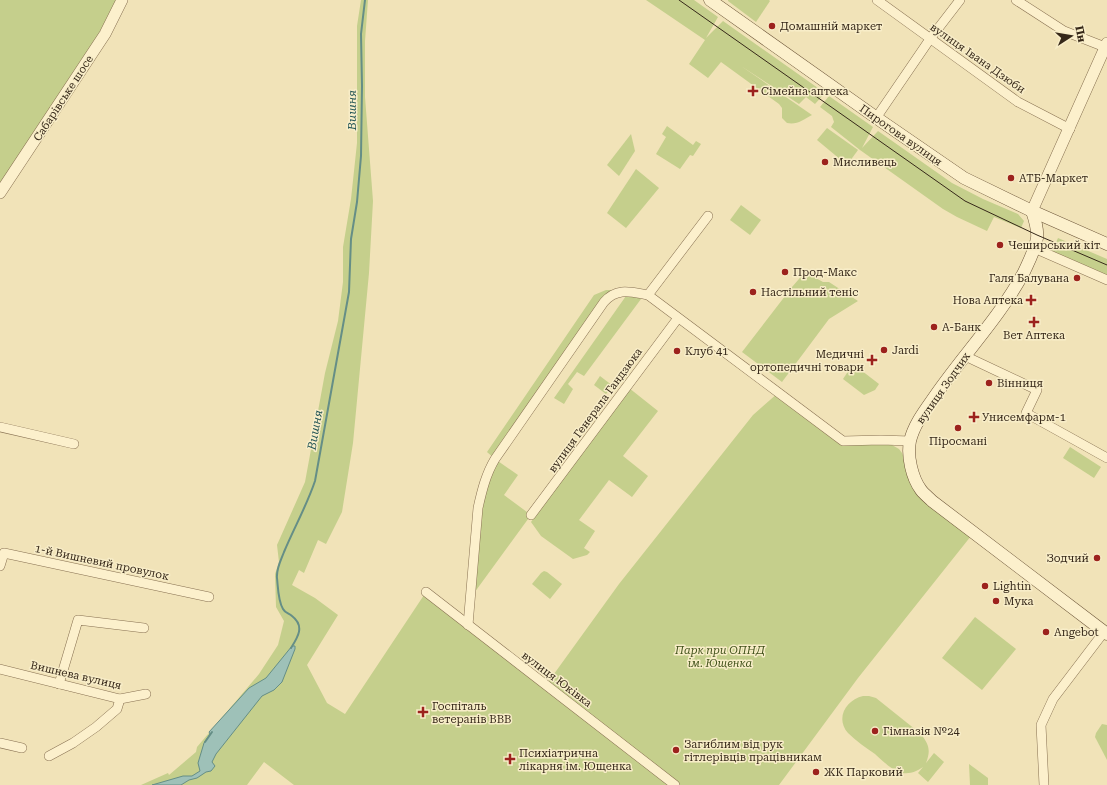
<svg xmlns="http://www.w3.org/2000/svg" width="1107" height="785" viewBox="0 0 1107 785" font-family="'Roboto Serif',serif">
  <rect width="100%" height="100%" fill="#f1e3b8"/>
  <g fill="#c5cf8c">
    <path d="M0 0H122L0 188Z"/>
    <path d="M361 0H368L365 41V97L373 201 369 273 353 443 342 512 326 544 318 540 304 573 299 570 292 585 315 598 338 615 307 665 327 703 345 714 426 592 546 685 619 584 753 415 778 393 843 441 892 445 899 449 902 453 917 492 971 536 858 678 779 785H294L264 762 247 785H141L168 773 169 775 196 752 197 747 259 674 278 645 284 621 276 607 275 574 279 562 277 545 305 482 325 373 338 321 343 282V247L351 199 357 143V26Z"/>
    <path d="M646 0H694L718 17 706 38 723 21 825 93 815 104 806 97 799 104 741 66 812 115C803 120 797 125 787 123L782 118V108L779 104 721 62 708 78 689 64 705 40Z"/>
    <path d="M728 0H769L770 1 756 22 728 1Z"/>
    <path d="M829 96 873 127 862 148 878 131 952 183 983 199 1018 214 1024 221 1021 228 994 217 987 231 957 217 943 209 860 150 831 127 834 122 832 116 820 107Z"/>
    <path d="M667 126 693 145 696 141 701 144 693 156 690 155 680 169 656 154 666 137 662 134Z"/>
    <path d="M827 128 858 150 847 165 817 140Z"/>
    <path d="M631 134 635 151 619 176 607 165Z"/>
    <path d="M636 169 659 188 626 228 607 213Z"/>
    <path d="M741 205 761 220 750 235 730 220Z"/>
    <path d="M1058 238 1107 259V275L1052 251Z"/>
    <path d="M805 272 823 282H829L858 301 829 319 782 382 742 352 792 287Z"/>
    <path d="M606 290H618L495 459 518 475 504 495 531 515 469 600 478 508 495 459 487 452 594 295Z"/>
    <path d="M634 295 641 299 584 376 577 372 568 384 573 389 564 404 554 398 626 296Z"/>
    <path d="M853 364 879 384 875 390 864 395 843 379Z"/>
    <path d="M600 376 613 386 606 394 594 385Z"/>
    <path d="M629 388 658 411 623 456 648 476 632 497 609 480 579 520 595 531 584 548 590 552 587 555 573 559 541 536 531 522Z"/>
    <path d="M1070 447 1101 467 1094 478 1063 458Z"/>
    <path d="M544 571 547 572 562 584 550 599 532 584 541 573Z"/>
    <path d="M975 617 1016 649 982 690 942 658Z"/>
    <path d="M863 696H869L876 698 921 734C929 745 931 750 926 763L934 753 944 762 928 782 918 773 923 767C917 771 911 774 903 773 892 771 883 761 875 754 866 748 856 741 848 733 835 718 846 700 863 696Z"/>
    <path d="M1102 724 1107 725V760L1095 737 1096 733Z"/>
    <path d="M969 764 988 778V785H970Z"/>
  </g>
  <path fill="#9ec1b8" stroke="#658e86" d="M292 646H295V649L282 682 274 690 262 696 216 754 212 762 215 766 211 771 206 772 197 778 189 780 181 785H152L183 776H192L200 771 198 763 204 743 210 734 209 732 249 688 266 678Z"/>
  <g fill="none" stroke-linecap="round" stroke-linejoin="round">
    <g stroke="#658e86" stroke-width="2">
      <path d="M291 648C298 637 305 626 292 616 289 613 285 613 283 609 278 601 278 587 277 578 276 569 281 560 284 552 294 528 307 505 315 481L349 292 351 239 357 202 361 156 362 86 361 34 365 0"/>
      <path d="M205 742 212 732"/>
    </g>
    <g stroke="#887152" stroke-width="10">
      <g id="minor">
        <path d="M877 0 1018 102 1070 129"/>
        <path d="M1016 0 1064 31 1105 47"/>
        <path d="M876 118 930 39 960 0"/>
        <path d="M1034 248 1107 280"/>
        <path d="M648 295 708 216"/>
        <path d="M965 356 1037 390 1026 413 1107 458"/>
        <path d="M0 427 74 444"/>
        <path d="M531 515 678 318"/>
        <path d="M0 566 4 553 209 597"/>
        <path d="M426 592 675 785"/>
        <path d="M468 625 478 508C482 490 486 474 495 459L604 302C617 287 631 292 648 295L843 441 881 440 910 441"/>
        <path d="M0 669 120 699 146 694"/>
        <path d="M59 684 78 620 144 628"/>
        <path d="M0 743 22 748"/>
        <path d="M49 756 73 743 96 727 117 709 120 699"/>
        <path d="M1044 785 1041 725 1053 699 1104 632"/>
      </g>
    </g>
    <g stroke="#887152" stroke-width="12">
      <g id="tertiary">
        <path d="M0 193 105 34 122 0"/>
        <path d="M1032 211 1107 43"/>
      </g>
    </g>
    <g stroke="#6a5236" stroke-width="13">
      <g id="secondary">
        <path d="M710 0 881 121 964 178 1032 211 1107 244"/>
        <path d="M1032 211C1035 220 1038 229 1037 238 1035 250 1029 261 1024 272 1000 317 964 354 935 396 926 409 914 424 910 441 907 456 912 478 921 490 924 494 928 497 932 501L1107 634"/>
      </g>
    </g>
    <use href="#minor" stroke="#fcf0cc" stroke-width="9"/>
    <use href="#tertiary" stroke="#fcf0cc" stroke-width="11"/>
    <use href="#secondary" stroke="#fcf0cc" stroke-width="12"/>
    <path stroke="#362819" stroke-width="1" d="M679 0 965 201 1037 235 1107 265"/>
  </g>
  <g fill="#9c221d" stroke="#f8edc8" stroke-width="1.5">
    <circle cx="772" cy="26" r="4"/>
    <path d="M751 85h4v4h4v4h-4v4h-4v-4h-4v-4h4z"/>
    <circle cx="825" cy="162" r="4"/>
    <circle cx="1011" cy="178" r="4"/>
    <circle cx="1000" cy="245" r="4"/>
    <circle cx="785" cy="272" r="4"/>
    <circle cx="1077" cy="278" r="4"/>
    <circle cx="753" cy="292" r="4"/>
    <path d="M1029 294h4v4h4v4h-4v4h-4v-4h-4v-4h4z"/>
    <path d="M1032 316h4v4h4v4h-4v4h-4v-4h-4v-4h4z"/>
    <circle cx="934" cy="327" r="4"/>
    <circle cx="884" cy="350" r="4"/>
    <circle cx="677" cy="351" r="4"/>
    <path d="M870 354h4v4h4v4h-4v4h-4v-4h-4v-4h4z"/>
    <circle cx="989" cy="383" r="4"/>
    <path d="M972 411h4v4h4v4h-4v4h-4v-4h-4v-4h4z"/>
    <circle cx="958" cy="428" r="4"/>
    <circle cx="1097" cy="558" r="4"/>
    <circle cx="985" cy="586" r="4"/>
    <circle cx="996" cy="601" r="4"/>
    <circle cx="1046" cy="632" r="4"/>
    <path d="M421 706h4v4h4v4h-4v4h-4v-4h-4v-4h4z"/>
    <circle cx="875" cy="731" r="4"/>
    <circle cx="676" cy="750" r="4"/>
    <path d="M508 753h4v4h4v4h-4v4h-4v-4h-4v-4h4z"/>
    <circle cx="816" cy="772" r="4"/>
  </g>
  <g text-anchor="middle" stroke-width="3" stroke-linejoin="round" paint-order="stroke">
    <g font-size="11" fill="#362819" stroke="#f8edc8" text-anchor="start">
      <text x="780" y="30">Домашній маркет</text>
      <text x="761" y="95">Сімейна аптека</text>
      <text x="833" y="166">Мисливець</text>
      <text x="1019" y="182">АТБ-Маркет</text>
      <text x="1008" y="249">Чеширський кіт</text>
      <text x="793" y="276">Прод-Макс</text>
      <text x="1069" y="282" text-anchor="end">Галя Балувана</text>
      <text x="761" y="296">Настільний теніс</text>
      <text x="1023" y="304" text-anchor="end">Нова Аптека</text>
      <text x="942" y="331">А-Банк</text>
      <text x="1034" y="339" text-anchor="middle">Вет Аптека</text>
      <text x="892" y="354">Jardi</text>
      <text x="685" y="355">Клуб 41</text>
      <text x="864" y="358" text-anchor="end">Медичні<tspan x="864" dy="13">ортопедичні товари</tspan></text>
      <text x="997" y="387">Вінниця</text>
      <text x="982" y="421">Унисемфарм-1</text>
      <text x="958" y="445" text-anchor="middle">Піросмані</text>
      <text x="1089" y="562" text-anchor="end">Зодчий</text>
      <text x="993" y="590">Lightin</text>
      <text x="1004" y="605">Мука</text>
      <text x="1054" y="636">Angebot</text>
      <text x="432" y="710">Госпіталь<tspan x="432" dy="13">ветеранів ВВВ</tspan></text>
      <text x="883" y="735">Гімназія №24</text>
      <text x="684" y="748">Загиблим від рук<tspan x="684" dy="13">гітлерівців працівникам</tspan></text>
      <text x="519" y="757">Психіатрична<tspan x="519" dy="13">лікарня ім. Ющенка</tspan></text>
      <text x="824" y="776">ЖК Парковий</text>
    </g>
    <g font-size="11" fill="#362819" stroke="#f8edc8">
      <text transform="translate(978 58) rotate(35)" y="4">вулиця Івана Дзюби</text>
      <text transform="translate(63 98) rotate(-57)" y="4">Сабарівське шосе</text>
      <text transform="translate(901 135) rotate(35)" y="4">Пирогова вулиця</text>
      <text transform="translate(943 388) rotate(-55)" y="4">вулиця Зодчих</text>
      <text transform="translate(595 410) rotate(-54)" y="4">вулиця Генерала Гандзюка</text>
      <text transform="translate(102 562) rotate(12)" y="4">1-й Вишневий провулок</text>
      <text transform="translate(76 675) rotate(13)" y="4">Вишнева вулиця</text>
      <text transform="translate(557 679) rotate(37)" y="4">вулиця Юківка</text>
    </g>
    <g font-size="11" font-style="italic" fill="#44541d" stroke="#f8edc8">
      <text x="720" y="654">Парк при ОПНД<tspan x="720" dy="13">ім. Ющенка</tspan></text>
    </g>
    <g font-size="12" font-style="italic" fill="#265756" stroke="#f8edc8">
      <text transform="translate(352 110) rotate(-90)" y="4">Вишня</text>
      <text transform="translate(315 430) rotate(-80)" y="4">Вишня</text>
    </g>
  </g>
  <g transform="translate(1071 36) rotate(78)" stroke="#f8edc8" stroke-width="3" paint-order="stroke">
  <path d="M0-3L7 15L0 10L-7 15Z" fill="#362819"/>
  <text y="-6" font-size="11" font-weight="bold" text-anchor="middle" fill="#362819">Пн</text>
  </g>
</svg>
